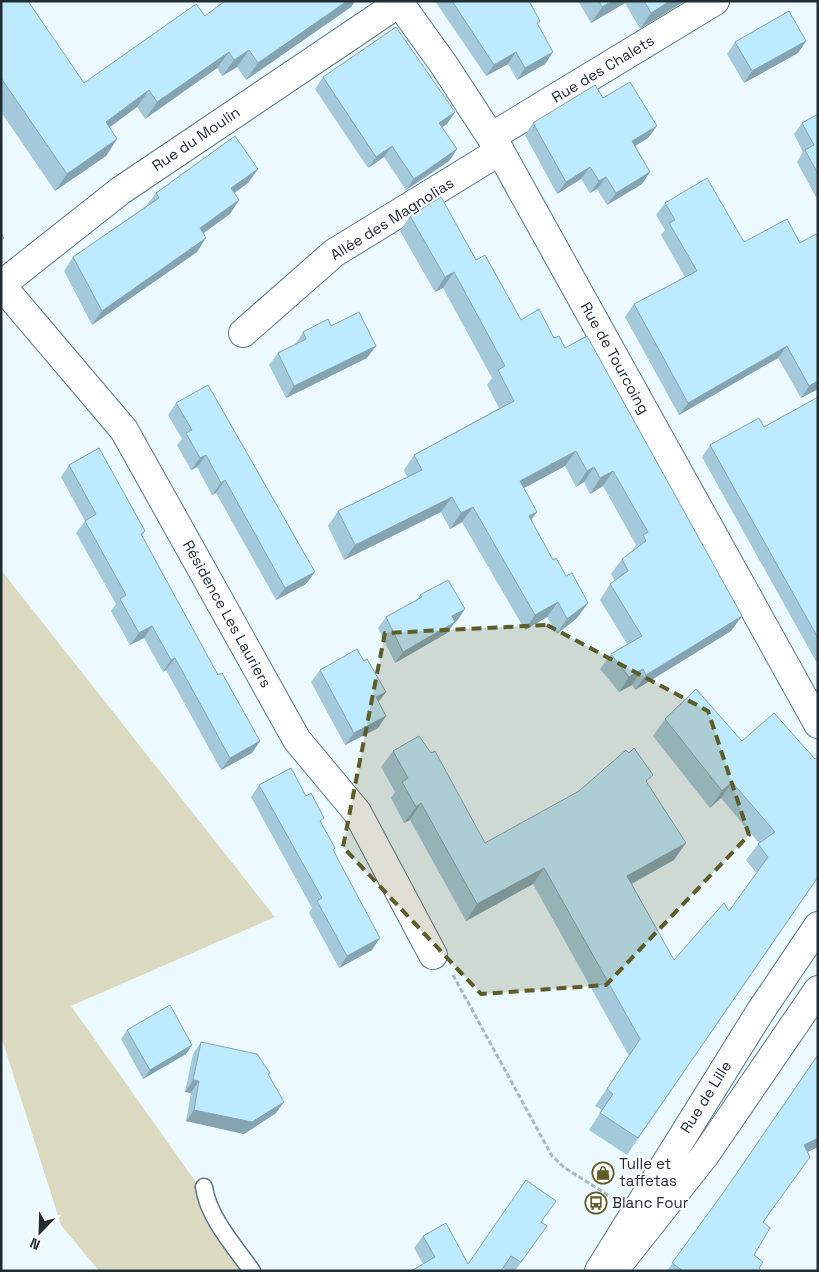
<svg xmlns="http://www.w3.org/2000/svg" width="819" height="1272" viewBox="0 0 819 1272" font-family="'Space Grotesk',sans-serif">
  <rect width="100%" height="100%" fill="#ecf9ff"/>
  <path fill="#dbdac0" d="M1 570 275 917 71 1006 259 1271H99L61 1225 1 1036Z"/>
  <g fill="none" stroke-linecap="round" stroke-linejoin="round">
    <g stroke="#5b7886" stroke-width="19">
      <path id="service" d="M204 1187C208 1217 235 1247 252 1271"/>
    </g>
    <g stroke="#5b7886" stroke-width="30">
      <g id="minor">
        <path d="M491 137 715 1"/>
        <path d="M1 285 124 430 297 740 357 812 433 955"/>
        <path d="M1 285 120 191 399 3"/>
        <path d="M243 333 334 253 500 151"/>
      </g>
    </g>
    <g stroke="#5b7886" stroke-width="30">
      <path id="secondary" d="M398 1 444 65 500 151 818 724"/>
    </g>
    <g stroke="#5b7886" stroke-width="30">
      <g id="primary">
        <path d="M622 1260 705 1155 818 990"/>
        <path d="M599 1271 760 1012 818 926"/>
      </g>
    </g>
    <path stroke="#abb8bd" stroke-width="3" stroke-dasharray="5 2.5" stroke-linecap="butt" d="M453 975 552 1156 565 1168 611 1197"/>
    <use href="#service" stroke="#fff" stroke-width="16"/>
    <use href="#minor" stroke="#fff" stroke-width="28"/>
    <use href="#secondary" stroke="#fff" stroke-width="28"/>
    <use href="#primary" stroke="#fff" stroke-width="28"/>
  </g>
  <g fill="#a3c9da">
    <path d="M1 1 84 83 205 16 225 1H355L351 7 246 80 237 67 222 76 217 68 145 119 137 107 109 127 117 139 106 156 55 191 1 112Z"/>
    <path d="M435 1H529L538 25 553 52 545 64 517 80 508 64 486 76Z"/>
    <path d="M578 1H685L640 29 625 3 591 23Z"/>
    <path d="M806 41 798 53 744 83 727 54 735 42Z"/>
    <path d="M323 77 455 112 447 124 442 127 457 149 449 161 406 190 384 157 368 168 315 89Z"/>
    <path d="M603 98 648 138 635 146 650 172 642 184 607 205 597 189 590 193 581 179 557 194 525 135 533 123Z"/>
    <path d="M818 114V201L797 162 803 152 794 134 802 123Z"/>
    <path d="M258 169 248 183 235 193 239 200 230 214 203 233 197 252 92 325 64 271 73 257 146 206 156 193Z"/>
    <path d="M665 203 744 242 800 243 818 237V389L801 398 778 358 679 415 625 317 634 304 685 277 661 235 665 230 656 215Z"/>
    <path d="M410 216 476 260 521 320 554 338 565 348 742 616 731 631 635 690 632 685 619 692 600 669 611 654 627 644 600 600 610 584 615 581 611 574 622 559 632 551 636 545 603 486 590 494 584 482 576 487 565 466 524 488 531 520 553 560 588 603 577 618 557 634 547 617 525 630 462 522 450 529 441 512 344 560 328 526 338 511 407 477 404 470 414 455 499 408 487 385 492 378 443 288 435 292 400 231Z"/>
    <path d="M331 326 367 358 286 398 269 365 278 353 295 345 303 332Z"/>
    <path d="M818 397V665L702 457 710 445 764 427Z"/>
    <path d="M176 403 315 572 306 584 276 600 216 493 212 495 197 467 191 470 177 445 182 439 168 415Z"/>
    <path d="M69 465 145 531 142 536 218 675 260 741 252 753 221 770 166 670 163 672 144 638 130 645 111 611 116 604 76 533 85 521 61 477Z"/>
    <path d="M420 595 457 621 455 622 447 633 395 663 378 628 386 617 416 600Z"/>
    <path d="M364 661 386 692 378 702 386 716 378 728 345 745 311 682 320 670Z"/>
    <path d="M696 689 818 877 627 1155 589 1130 602 1110 595 1106 629 1056 533 884 466 921 410 820 404 823 391 798 395 792 381 767 393 751 485 843 647 783 674 860 632 884 674 960 729 911 757 874 746 860 759 843 721 798 710 808 653 736 665 719Z"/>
    <path d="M259 785 306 796 321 822 333 851 372 950 339 968 309 913 312 908 251 797Z"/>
    <path d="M127 1030 192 1045 186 1054 143 1079 121 1039Z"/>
    <path d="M201 1042 268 1075 276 1113 244 1134 186 1121 191 1093 185 1092 193 1054Z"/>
    <path d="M818 1054V1147L807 1152 763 1223 754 1255 759 1268 761 1271H667L720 1198Z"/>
    <path d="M541 1222 547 1226 515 1271H507L503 1268 423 1264 414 1248 423 1236 468 1263Z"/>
  </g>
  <g fill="#85a4b2">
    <path d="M347 1H355L351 7 246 80 258 63Z"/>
    <path d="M612 1H627L625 3 591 23 602 7Z"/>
    <path d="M670 1H685L640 29 651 13Z"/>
    <path d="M806 41 798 53 744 83 752 71Z"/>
    <path d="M249 50 237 67 222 76 234 60Z"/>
    <path d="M229 52 217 68 145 119 157 102Z"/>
    <path d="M516 52 508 64 486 76 494 65Z"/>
    <path d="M553 52 545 64 517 80 525 68Z"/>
    <path d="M149 90 137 107 94 139 106 122Z"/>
    <path d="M455 112 447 124 431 135 439 123Z"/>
    <path d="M657 126 648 138 624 153 632 141Z"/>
    <path d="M117 139 106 156 55 191 67 174Z"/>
    <path d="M392 146 384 157 368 168 376 157Z"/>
    <path d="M457 149 449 161 406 190 414 179Z"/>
    <path d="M590 167 581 179 557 194 566 182Z"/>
    <path d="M258 169 248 183 221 202 231 188Z"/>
    <path d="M650 172 642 184 607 205 616 193Z"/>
    <path d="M606 177 597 189 590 193 599 181Z"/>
    <path d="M239 200 230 214 190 243 200 228Z"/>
    <path d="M206 238 197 252 92 325 102 311Z"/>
    <path d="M454 272 443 288 435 292 445 277Z"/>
    <path d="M376 346 367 358 286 398 294 386Z"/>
    <path d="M787 346 778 358 679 415 688 403Z"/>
    <path d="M818 381V389L801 398 809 386Z"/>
    <path d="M576 451 565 466 509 496 520 481Z"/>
    <path d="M206 455 197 467 191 470 200 458Z"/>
    <path d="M594 467 584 482 576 487 587 471Z"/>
    <path d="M613 471 603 486 590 494 600 478Z"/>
    <path d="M225 480 216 493 212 495 221 483Z"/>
    <path d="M452 497 441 512 344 560 355 545Z"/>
    <path d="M473 507 462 522 450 529 461 513Z"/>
    <path d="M537 512 526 527 529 516Z"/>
    <path d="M315 572 306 584 276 600 285 588Z"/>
    <path d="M558 602 547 617 525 630 535 615Z"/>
    <path d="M588 603 577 618 557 634 567 619Z"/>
    <path d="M465 609 457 621 444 627 452 616Z"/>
    <path d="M742 616 731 631 635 690 646 675Z"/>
    <path d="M455 622 447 633 395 663 403 652Z"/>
    <path d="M152 626 144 638 130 645 139 633Z"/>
    <path d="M175 658 166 670 163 672 171 660Z"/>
    <path d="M643 669 632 685 619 692 629 677Z"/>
    <path d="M386 692 377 704 376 697Z"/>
    <path d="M386 716 378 728 345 745 354 733Z"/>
    <path d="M260 741 252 753 221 770 230 758Z"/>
    <path d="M732 782 721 798 710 808 722 791Z"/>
    <path d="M421 803 410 820 404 823 416 807Z"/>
    <path d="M686 843 674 860 616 892 627 876Z"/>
    <path d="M544 868 533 884 466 921 477 904Z"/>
    <path d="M380 938 372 950 339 968 347 956Z"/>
    <path d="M192 1045 186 1054 143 1079 150 1070Z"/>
    <path d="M193 1080 199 1081 191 1093 185 1092Z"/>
    <path d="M284 1102 276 1113 244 1134 186 1121 194 1110Z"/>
    <path d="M818 1138V1147L795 1158 804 1145Z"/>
  </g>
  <g fill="#beeafe" stroke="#85a4b2">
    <path d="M1 1H28L84 83 196 4 205 16 225 1H347L258 63 249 50 234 60 229 52 157 102 149 90 106 122 117 139 67 174 1 78Z"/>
    <path d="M452 1H529L540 21 537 23 553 52 525 68 516 52 494 65Z"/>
    <path d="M599 1H612L602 7Z"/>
    <path d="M644 1H670L651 13Z"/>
    <path d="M789 11 806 41 752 71 735 42Z"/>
    <path d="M396 27 455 112 439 123 457 149 414 179 392 146 376 157 323 77Z"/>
    <path d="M630 82 657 126 632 141 650 172 616 193 606 177 599 181 590 167 566 182 533 123 595 85 603 98Z"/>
    <path d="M818 114V174L805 150 814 145 802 123Z"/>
    <path d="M235 136 258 169 231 188 239 200 200 228 206 238 102 311 73 257 159 198 156 193Z"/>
    <path d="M707 178 744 242 787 219 800 243 816 234 818 237V381L809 386 787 346 688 403 634 304 697 271 669 223 675 220 665 203Z"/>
    <path d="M441 197 476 260 485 255 521 320 539 309 554 338 559 336 565 348 587 336 742 616 646 675 643 669 629 677 611 654 642 636 610 584 628 571 622 559 646 541 643 535 648 532 613 471 600 478 594 467 587 471 576 451 520 481 537 512 529 516 553 560 556 558 566 576 572 573 588 603 567 619 558 602 535 615 473 507 461 513 452 497 355 545 338 511 422 470 414 455 514 401 498 370 505 366 454 272 445 277 410 216Z"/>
    <path d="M1 234 4 238 1 240Z"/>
    <path d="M359 312 376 346 294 386 278 353 306 339 303 332 328 319 331 326Z"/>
    <path d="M208 385 315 572 285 588 225 480 221 483 206 455 200 458 186 433 192 430 176 403Z"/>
    <path d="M818 397V638L710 445 759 418 764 427Z"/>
    <path d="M99 448 145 531 141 534 218 675 222 673 260 741 230 758 175 658 171 660 152 626 139 633 120 599 126 595 85 521 96 514 69 465Z"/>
    <path d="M448 580 465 609 452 616 455 622 403 652 386 617 422 597 420 595Z"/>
    <path d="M357 649 364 661 367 659 386 692 376 697 386 716 354 733 320 670Z"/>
    <path d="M696 689 742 741 774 713 815 759 818 757V877L638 1138 600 1113 613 1094 607 1089 640 1039 544 868 477 904 421 803 416 807 402 782 408 778 393 751 419 736 431 753 435 751 485 843 579 791 626 750 629 753 634 748 653 775 646 781 686 843 627 876 674 960 724 903 729 911 768 857 758 844 775 832 732 782 722 791 665 719Z"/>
    <path d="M291 768 306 796 311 793 324 818 320 821 335 848 333 850 380 938 347 956 317 901 322 898 259 785Z"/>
    <path d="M170 1005 192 1045 150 1070 127 1030Z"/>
    <path d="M201 1042 257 1054 270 1073 268 1074 284 1102 252 1122 194 1110 199 1081 193 1080Z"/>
    <path d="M818 1055V1138L804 1145 810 1157 763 1222 770 1228 754 1255 763 1262 759 1268 761 1271H683L672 1263 723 1193Z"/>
    <path d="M526 1180 556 1201 541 1222 547 1226 521 1262 511 1256 501 1271H411L435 1257 423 1236 446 1223 468 1264Z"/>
  </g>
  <path fill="#5e5c29" fill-opacity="0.2" stroke="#5e5c29" stroke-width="4" stroke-dasharray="10 6" stroke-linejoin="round" d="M547 625 708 711 749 835 606 985 481 994 343 847 385 633Z"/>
  <defs>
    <g id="shop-ring" transform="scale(1.125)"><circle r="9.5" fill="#fff" stroke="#5e5c29" stroke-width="1.5"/><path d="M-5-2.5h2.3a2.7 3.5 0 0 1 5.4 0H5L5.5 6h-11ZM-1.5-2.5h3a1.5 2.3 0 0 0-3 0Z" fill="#5e5c29"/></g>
    <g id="bus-ring" transform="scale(1.125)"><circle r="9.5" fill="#fff" stroke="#5e5c29" stroke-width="1.5"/><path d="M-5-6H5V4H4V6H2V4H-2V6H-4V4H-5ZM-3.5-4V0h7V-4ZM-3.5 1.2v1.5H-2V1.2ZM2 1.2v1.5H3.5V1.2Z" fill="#5e5c29"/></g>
  </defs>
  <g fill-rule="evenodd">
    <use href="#shop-ring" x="603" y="1173"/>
    <use href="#bus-ring" x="596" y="1203"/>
  </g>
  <g text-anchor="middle" stroke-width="4" stroke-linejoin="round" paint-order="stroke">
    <g font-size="15" fill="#202d32" stroke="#fff">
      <text transform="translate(603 69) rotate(-31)" y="5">Rue des Chalets</text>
      <text transform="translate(196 139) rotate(-34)" y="5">Rue du Moulin</text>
      <text transform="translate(392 219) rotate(-32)" y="5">Allée des Magnolias</text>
      <text transform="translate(615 358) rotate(61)" y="5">Rue de Tourcoing</text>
      <text transform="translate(227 614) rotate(61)" y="5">Résidence Les Lauriers</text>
      <text transform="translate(706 1097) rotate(-58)" y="5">Rue de Lille</text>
    </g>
    <g font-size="15" fill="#202d32" stroke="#fff" text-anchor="start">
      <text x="619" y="1169">Tulle et<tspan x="619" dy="17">taffetas</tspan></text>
      <text x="612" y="1208">Blanc Four</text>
    </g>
  </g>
  <rect width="819" height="1272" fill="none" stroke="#202d32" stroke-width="5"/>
  <g transform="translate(40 1232) rotate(203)" stroke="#ffffff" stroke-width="4" paint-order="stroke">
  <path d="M0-4L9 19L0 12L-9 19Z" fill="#202d32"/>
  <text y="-8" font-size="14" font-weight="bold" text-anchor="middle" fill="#202d32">N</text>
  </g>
</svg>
